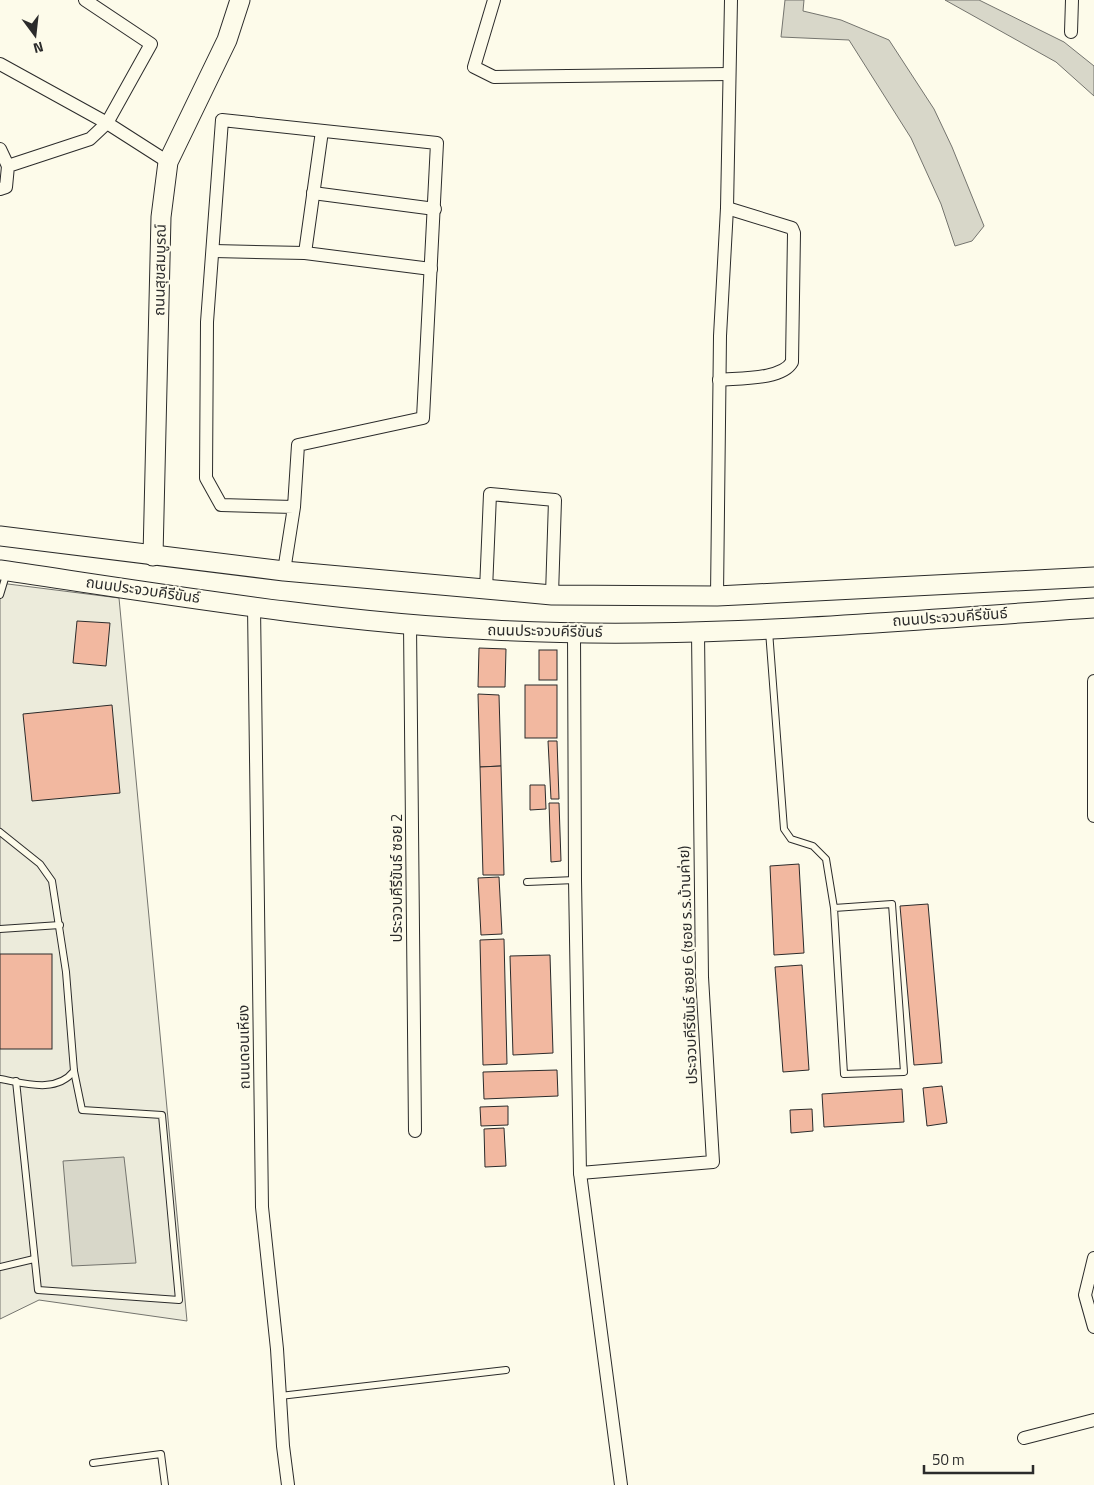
<svg xmlns="http://www.w3.org/2000/svg" width="1094" height="1485" viewBox="0 0 1094 1485" font-family="'Titillium Web','Noto Sans Thai',sans-serif">
  <rect width="100%" height="100%" fill="#fdfbea"/>
  <path fill="#ecebdb" stroke="#74746e" d="M0 583 119 598 187 1321 39 1300 0 1319Z"/>
  <g fill="#d8d7c9" stroke="#74746e">
    <path d="M785 0H804L803 11 841 20 889 40 934 109 952 147 984 226 972 241 955 246 941 204 911 138 849 40 781 37Z"/>
    <path d="M945 0H979L1064 42 1094 66V96L1056 62Z"/>
    <path d="M124 1157 136 1263 72 1266 63 1161Z"/>
  </g>
  <g fill="#f2b8a0" stroke="#2b2b2b">
    <path d="M77 621 110 623 106 666 73 663Z"/>
    <path d="M479 648 506 649 505 687H478Z"/>
    <rect x="539" y="650" width="18" height="30"/>
    <rect x="525" y="685" width="32" height="53"/>
    <path d="M478 694 499 695 501 766 480 767Z"/>
    <path d="M112 705 120 793 32 801 23 714Z"/>
    <path d="M548 741H557L559 799H551Z"/>
    <path d="M501 766 504 875H483L480 767Z"/>
    <path d="M530 785H545L546 809 530 810Z"/>
    <path d="M549 803H559L561 861 551 862Z"/>
    <path d="M799 864 804 953 774 955 770 866Z"/>
    <path d="M499 877 502 934 481 935 478 878Z"/>
    <path d="M928 904 942 1063 914 1065 900 906Z"/>
    <path d="M504 939 507 1064 483 1065 480 940Z"/>
    <rect x="0" y="954" width="52" height="95"/>
    <path d="M550 955 553 1053 513 1055 510 956Z"/>
    <path d="M802 965 809 1070 783 1072 775 967Z"/>
    <path d="M557 1070 558 1096 484 1099 483 1072Z"/>
    <path d="M942 1086 947 1123 927 1126 923 1088Z"/>
    <path d="M902 1089 904 1122 824 1127 822 1094Z"/>
    <path d="M508 1106V1125L481 1126 480 1107Z"/>
    <path d="M812 1109 813 1131 791 1133 790 1110Z"/>
    <path d="M504 1128 506 1166 485 1167 484 1129Z"/>
  </g>
  <g fill="none" stroke-linecap="round" stroke-linejoin="round">
    <g stroke="#2b2b2b" stroke-width="8">
      <g id="lane">
        <path d="M0 595 7 572"/>
        <path d="M769 631 784 829 791 839 813 846 826 859 834 908 844 1074 904 1072 892 904 834 908"/>
        <path d="M0 832 40 864 52 881 66 972 74 1071C56 1094 24 1083 0 1079"/>
        <path d="M527 882 575 880"/>
        <path d="M0 929 60 925"/>
        <path d="M16 1081 38 1290 179 1300 162 1115 82 1110 74 1071"/>
        <path d="M0 1267 34 1259"/>
        <path d="M280 1396 506 1370"/>
        <path d="M93 1463 161 1454 165 1485"/>
      </g>
    </g>
    <g stroke="#2b2b2b" stroke-width="14">
      <g id="street">
        <path d="M494 0 474 67 494 77 729 74"/>
        <path d="M1071 32 1072 0"/>
        <path d="M0 64 107 123 168 162"/>
        <path d="M0 149 8 166"/>
        <path d="M0 189 6 187 8 166 90 139 107 123 151 44 85 0"/>
        <path d="M313 193 435 209"/>
        <path d="M214 251 305 253 431 269"/>
        <path d="M305 253 322 131"/>
        <path d="M719 380C738 378 782 380 792 362L794 233 792 228 727 208"/>
        <path d="M284 571 294 507 298 445 423 418 437 143 222 120 207 322 206 478 221 505 294 507"/>
        <path d="M486 590 490 494 555 500 552 595"/>
        <path d="M717 596 720 336 727 208 731 0"/>
        <path d="M254 607 262 1207 277 1349 283 1446 288 1485"/>
        <path d="M410 625 415 1131"/>
        <path d="M574 632 575 880 580 1173 621 1485"/>
        <path d="M1094 681V816"/>
        <path d="M580 1173 713 1162 702 977 698 633"/>
        <path d="M1094 1258 1085 1295 1094 1327"/>
        <path d="M1024 1438 1094 1420"/>
      </g>
    </g>
    <g stroke="#2b2b2b" stroke-width="21">
      <g id="secondary">
        <path d="M0 536 284 571 552 595 717 596 1094 577"/>
        <path d="M153 556 161 217 168 162 227 40 240 0"/>
        <path d="M0 570C164 594 328 622 493 630 694 641 894 621 1094 608"/>
      </g>
    </g>
    <use href="#lane" stroke="#fdfbea" stroke-width="6"/>
    <use href="#street" stroke="#fdfbea" stroke-width="12"/>
    <use href="#secondary" stroke="#fdfbea" stroke-width="19"/>
  </g>
  <g text-anchor="middle" stroke-width="4" stroke-linejoin="round" paint-order="stroke">
    <g font-size="15" fill="#2b2b2b" stroke="#fdfbea">
      <text transform="translate(160 270) rotate(-89)" y="5">ถนนสุขสมบูรณ์</text>
      <text transform="translate(143 590) rotate(8)" y="5">ถนนประจวบคีรีขันธ์</text>
      <text transform="translate(950 617) rotate(-4)" y="5">ถนนประจวบคีรีขันธ์</text>
      <text transform="translate(545 631) rotate(1)" y="5">ถนนประจวบคีรีขันธ์</text>
      <text transform="translate(397 878) rotate(-90)" y="5">ประจวบคีรีขันธ์ ซอย 2</text>
      <text transform="translate(688 965) rotate(-92)" y="5">ประจวบคีรีขันธ์ ซอย 6 (ซอย ร.ร.บ้านค่าย)</text>
      <text transform="translate(244 1047) rotate(-91)" y="5">ถนนดอนเหียง</text>
    </g>
  </g>
  <g transform="translate(35 35) rotate(165)" stroke="#fdfbea" stroke-width="4" paint-order="stroke">
  <path d="M0-4L9 19L0 12L-9 19Z" fill="#2b2b2b"/>
  <text y="-8" font-size="14" font-weight="bold" text-anchor="middle" fill="#2b2b2b">N</text>
  </g>
  <path d="M924 1465v8h109v-8" fill="none" stroke="#2b2b2b" stroke-width="2.5"/>
  <text x="932" y="1465" font-size="15" fill="#2b2b2b" stroke="#fdfbea" stroke-width="4" paint-order="stroke">50 m</text>
</svg>
